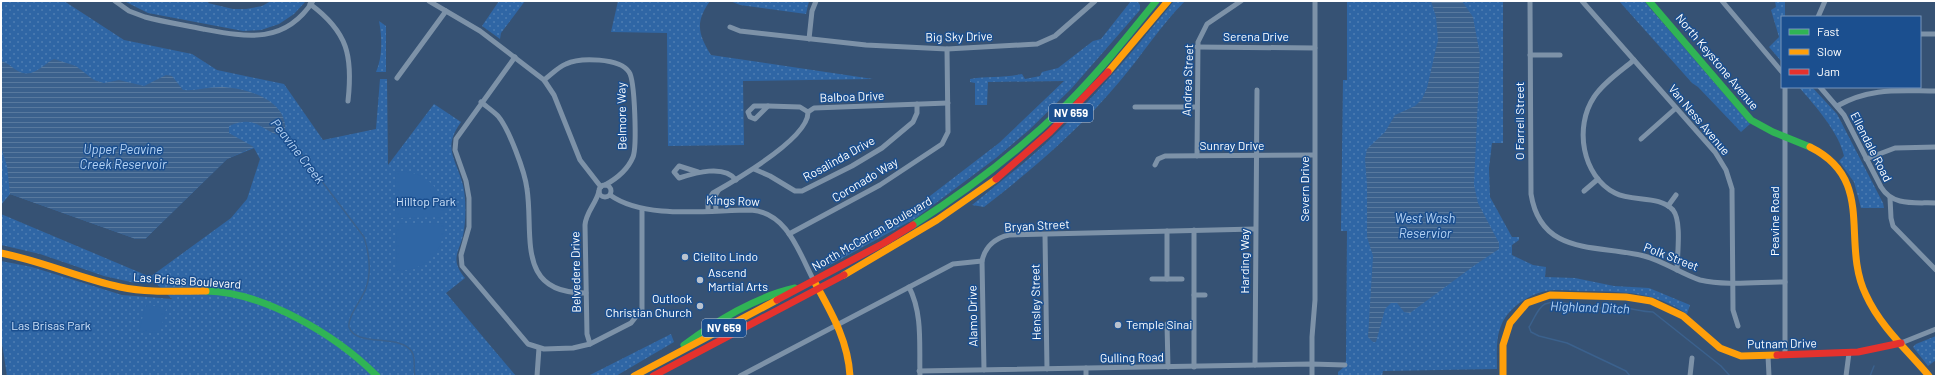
<svg xmlns="http://www.w3.org/2000/svg" width="1937" height="377" viewBox="0 0 1937 377" font-family="Barlow,sans-serif">
  <defs>
    <pattern id="green-dots" width="8" height="8" patternUnits="userSpaceOnUse"><rect width="8" height="8" fill="#2f66a5"/><path d="M2 2h.1M6 6h.1" fill="none" stroke="#4e7db2" stroke-width="1.8" stroke-linecap="round"/></pattern>
    <pattern id="water-rules" width="6" height="5" patternUnits="userSpaceOnUse"><rect width="6" height="5" fill="#3b618d"/><path d="M0 2.5h6" fill="none" stroke="#58799e"/></pattern>
  </defs>
  <rect width="100%" height="100%" fill="#365274"/>
  <g fill="url(#green-dots)">
    <path d="M1 1H64L124 40 192 54 217 70 284 84 323 140 376 129 380 79H387L388 165 434 104 461 122C442 149 456 158 463 185 466 198 466 217 464 230 461 252 448 257 465 278L446 293 516 376H7L1 337V261L32 267 122 295 172 299 150 277 231 218 247 199 260 159 254 148 227 159 145 239H136L10 194 1 205Z"/>
    <path d="M124 1H209L208 3 233 9H246L262 6 271 1H306L294 14 279 24 261 30 243 31 148 13Z"/>
    <path d="M499 1H525L501 33 500 39 482 26Z"/>
    <path d="M618 1H710C695 22 698 34 711 55L873 79 743 81 744 145 668 146 667 33 611 32Z"/>
    <path d="M730 1H809L806 14 740 5Z"/>
    <path d="M1131 1 1138 2 1140 5V10L1071 89 1029 130 996 158 916 218 821 270 815 267 848 251 847 247 913 209 999 143 1064 81 988 82 987 105H975V83L970 82V79C988 76 1004 78 1022 74L1025 79 1040 76 1042 72 1058 68 1093 41 1101 39Z"/>
    <path d="M1174 1H1185C1161 25 1142 55 1120 81 1080 129 1033 169 984 207L972 205C996 185 1021 166 1044 145 1092 101 1133 51 1174 1Z"/>
    <path d="M1347 1H1503V143H1492L1489 168 1490 197 1512 237H1519V240L1512 245V255L1533 265 1546 267 1545 277 1575 278 1614 286 1649 288 1690 305 1687 314C1654 291 1623 292 1585 291 1571 291 1555 288 1542 292 1527 296 1513 306 1505 318 1495 333 1497 352 1497 369L1383 371 1382 376H1338V372L1344 367 1346 361 1347 231H1341L1343 80H1347Z"/>
    <path d="M1619 1H1644L1750 124 1741 132 1698 87 1692 83Z"/>
    <path d="M1775 1H1785V17H1782V62L1769 47 1779 37 1771 10 1776 7Z"/>
    <path d="M379 21 386 26V72H376C383 57 382 36 379 21Z"/>
    <path d="M1799 87H1812L1837 114 1883 203 1884 208H1861L1854 182 1839 161 1844 156C1839 132 1815 106 1799 87Z"/>
    <path d="M1 214 148 276 135 283 104 276 40 254 1 245Z"/>
    <path d="M671 334 674 342 616 376H588Z"/>
    <path d="M1936 336V360L1928 366 1913 347 1916 344Z"/>
  </g>
  <g fill="#2f66a5">
    <path d="M395 171C425 171 443 186 444 217L399 218 396 215Z"/>
    <path d="M444 223C444 253 426 270 397 271L396 228 399 224Z"/>
    <path d="M146 304 166 309 160 333 139 331Z"/>
  </g>
  <g fill="url(#water-rules)">
    <path d="M1431 1H1462L1473 17 1480 55 1474 185 1478 203 1499 243V249L1475 265 1410 313 1404 312 1397 303H1391L1385 309 1376 342H1373L1368 337 1373 256 1367 237V185L1365 159 1367 149 1385 132 1395 115 1415 106 1422 99 1427 88 1438 40 1436 17Z"/>
    <path d="M54 59 76 66 94 80 104 83 119 80 144 86 166 75 172 76 183 90C196 91 207 87 220 87 245 87 289 100 285 132L280 136C258 128 255 115 229 126V133L254 147 227 159 145 239H136L10 194 7 166 1 147V61C9 63 13 69 20 72 34 78 43 64 54 59Z"/>
  </g>
  <g fill="none" stroke-linecap="round" stroke-linejoin="round">
    <g stroke="#3b618d" stroke-width="1.5">
      <path d="M284 131 364 237C369 253 372 271 366 288 363 298 347 317 349 327 356 348 401 333 412 352 416 359 413 368 415 376"/>
      <path d="M1630 376 1626 371 1567 343 1539 336 1531 332 1529 327C1533 321 1538 307 1545 304 1557 299 1575 306 1588 308 1597 310 1607 306 1616 307 1629 307 1640 312 1653 312L1721 366 1730 376"/>
      <path d="M1870 376 1874 366"/>
    </g>
    <g stroke="#7d92a8" stroke-width="5">
      <path d="M115 1 129 11 145 17C164 22 184 25 203 29 246 37 285 45 313 1"/>
      <path d="M429 1 480 31 544 80 554 95 580 160 601 187"/>
      <path d="M1530 1 1531 194C1541 257 1598 244 1644 256 1664 261 1681 274 1700 280 1725 286 1759 282 1785 282"/>
      <path d="M1582 1 1715 152 1726 170 1732 189 1733 310 1738 326"/>
      <path d="M1722 1 1782 72"/>
      <path d="M310 4C348 32 353 56 348 101"/>
      <path d="M1818 17 1825 1"/>
      <path d="M730 27 740 31 866 45 947 49 1037 44 1055 36 1095 1"/>
      <path d="M1920 34H1936"/>
      <path d="M809 39 812 11 816 1"/>
      <path d="M1197 47 1315 48"/>
      <path d="M1530 55H1560"/>
      <path d="M515 57 456 139 455 150 466 181 469 198V227L461 255 462 266 528 344 544 349 573 348 590 344 631 323 642 309V209"/>
      <path d="M1634 60C1621 71 1604 82 1594 97 1574 127 1582 176 1615 193 1632 202 1660 195 1673 210 1682 221 1677 256 1677 270"/>
      <path d="M397 78 446 11"/>
      <path d="M544 80C551 75 558 67 566 64 580 57 620 58 629 72 635 80 637 147 633 157 628 169 616 179 605 185"/>
      <path d="M1820 87 1844 115 1881 187C1893 207 1916 202 1936 203"/>
      <path d="M481 102C487 107 493 111 498 116 509 129 525 172 527 189 534 234 515 294 586 293"/>
      <path d="M754 106H768L755 119 750 117 748 112Z"/>
      <path d="M768 106 800 107 808 112"/>
      <path d="M1837 106C1871 87 1899 91 1936 91"/>
      <path d="M1135 107H1197"/>
      <path d="M1641 139 1676 108"/>
      <path d="M1197 156 1198 42 1207 24 1241 1"/>
      <path d="M1866 159 1895 148 1936 147"/>
      <path d="M1155 165 1158 159 1165 156 1314 155"/>
      <path d="M754 169 770 176 795 191H802L852 166 882 148 913 122 917 113V104"/>
      <path d="M698 172 679 166 674 172 679 178C695 173 724 164 736 180"/>
      <circle cx="605" cy="191" r="6"/>
      <path d="M1584 191 1598 179"/>
      <path d="M610 195C645 220 709 210 751 210 788 213 799 253 814 281"/>
      <path d="M1890 198 1891 218 1893 226 1936 270"/>
      <path d="M1668 206 1676 195"/>
      <path d="M716 210 715 196 718 191"/>
      <path d="M708 211V200L713 193C734 181 809 138 808 112L814 108 948 103"/>
      <path d="M789 234 880 185 942 144 948 132 947 49"/>
      <path d="M1045 235 1047 369"/>
      <path d="M1152 279H1167V231"/>
      <path d="M1167 279H1182"/>
      <path d="M909 287C923 314 919 346 920 376"/>
      <path d="M1194 295H1205"/>
      <path d="M1167 324 1168 367"/>
      <path d="M1901 343 1936 329"/>
      <path d="M590 344 587 334 585 225C586 212 596 204 599 191"/>
      <path d="M1785 355V87"/>
      <path d="M1768 356 1769 376"/>
      <path d="M1255 365 1257 90"/>
      <path d="M1194 367V230"/>
      <path d="M1086 368V376"/>
      <path d="M984 370 982 261C985 247 995 238 1009 235L1255 229"/>
      <path d="M919 371 1311 364 1345 365"/>
      <path d="M537 376 539 348"/>
      <path d="M740 376 953 264 982 261"/>
      <path d="M1312 376V337L1315 300V1"/>
      <path d="M1690 376 1692 358"/>
      <path d="M1846 376 1849 353"/>
    </g>
    <g stroke="#30b455" stroke-width="7">
      <path d="M1649 1 1751 120 1773 132 1810 147"/>
      <path d="M913 225C968 190 1020 150 1066 105 1099 72 1127 37 1156 1"/>
      <path d="M206 291C264 292 336 335 377 376"/>
      <path d="M684 345C717 321 755 297 795 288"/>
    </g>
    <g stroke="#ff9f0a" stroke-width="7">
      <path d="M1108 72 1168 1"/>
      <path d="M1810 147C1877 180 1840 242 1866 295 1880 326 1907 350 1929 376"/>
      <path d="M1 253C42 261 79 278 120 287 148 293 177 291 206 291"/>
      <path d="M844 275 937 220 996 179"/>
      <path d="M814 281C831 312 848 340 850 376"/>
      <path d="M634 376 777 300"/>
      <path d="M1503 376V345L1510 323 1527 303 1550 295 1626 297 1651 301 1683 316 1720 348 1741 356 1777 355"/>
    </g>
    <g stroke="#e5322d" stroke-width="7">
      <path d="M996 179 1050 132 1108 72"/>
      <path d="M777 300 884 243 913 225"/>
      <path d="M1777 355 1858 352 1901 343"/>
      <path d="M653 376 844 275"/>
    </g>
  </g>
  <g fill="#b9c2ce" stroke="#1b4f8f" stroke-width="1.5">
    <circle cx="685" cy="257" r="4"/>
    <circle cx="700" cy="280" r="4"/>
    <circle cx="700" cy="306" r="4"/>
    <circle cx="1118" cy="325" r="4"/>
  </g>
  <g text-anchor="middle" stroke-width="3" stroke-linejoin="round" paint-order="stroke">
    <g fill="#1b4f8f" stroke="#bbcadd" stroke-width="1">
      <rect x="1049" y="104" width="44" height="18" rx="3"/>
      <rect x="702" y="319" width="44" height="18" rx="3"/>
    </g>
    <g font-size="11" font-weight="bold" fill="#fff">
      <text x="1071" y="117">NV 659</text>
      <text x="724" y="332">NV 659</text>
    </g>
    <g font-size="12" fill="#fff" stroke="#1b4f8f">
      <text transform="translate(959 37) rotate(-1)" y="4">Big Sky Drive</text>
      <text x="1256" y="41">Serena Drive</text>
      <text transform="translate(1717 62) rotate(50)" y="4">North Keystone Avenue</text>
      <text transform="translate(1188 80) rotate(-88)" y="4">Andrea Street</text>
      <text transform="translate(852 97) rotate(-2)" y="4">Balboa Drive</text>
      <text transform="translate(622 116) rotate(-91)" y="4">Belmore Way</text>
      <text transform="translate(1699 120) rotate(50)" y="4">Van Ness Avenue</text>
      <text transform="translate(1520 121) rotate(-90)" y="4">O Farrell Street</text>
      <text x="1232" y="150">Sunray Drive</text>
      <text transform="translate(1871 147) rotate(63)" y="4">Ellendale Road</text>
      <text transform="translate(839 159) rotate(-29)" y="4">Rosalinda Drive</text>
      <text transform="translate(865 180) rotate(-31)" y="4">Coronado Way</text>
      <text transform="translate(1305 189) rotate(-90)" y="4">Severn Drive</text>
      <text transform="translate(733 201) rotate(2)" y="4">Kings Row</text>
      <text transform="translate(1775 221) rotate(-90)" y="4">Peavine Road</text>
      <text transform="translate(1037 226) rotate(-3)" y="4">Bryan Street</text>
      <text transform="translate(872 234) rotate(-30)" y="4">North McCarran Boulevard</text>
      <text transform="translate(1671 257) rotate(21)" y="4">Polk Street</text>
      <text transform="translate(1245 261) rotate(-90)" y="4">Harding Way</text>
      <text transform="translate(576 272) rotate(-91)" y="4">Belvedere Drive</text>
      <text transform="translate(187 281) rotate(4)" y="4">Las Brisas Boulevard</text>
      <text transform="translate(1036 302) rotate(-91)" y="4">Hensley Street</text>
      <text transform="translate(973 316) rotate(-91)" y="4">Alamo Drive</text>
      <text transform="translate(1782 344) rotate(-1)" y="4">Putnam Drive</text>
      <text transform="translate(1132 358) rotate(-1)" y="4">Gulling Road</text>
    </g>
    <g font-size="12" fill="#cfe3fa" stroke="#1b4f8f">
      <text x="426" y="206">Hilltop Park</text>
      <text x="51" y="330">Las Brisas Park</text>
    </g>
    <g font-size="12" fill="#fff" stroke="#1b4f8f" text-anchor="start">
      <text x="693" y="261">Cielito Lindo</text>
      <text x="708" y="277">Ascend<tspan x="708" dy="14">Martial Arts</tspan></text>
      <text x="692" y="303" text-anchor="end">Outlook<tspan x="692" dy="14">Christian Church</tspan></text>
      <text x="1126" y="329">Temple Sinai</text>
    </g>
    <g font-size="13" font-style="italic" fill="#b5d3f5" stroke="#1b4f8f">
      <text x="123" y="154">Upper Peavine<tspan x="123" dy="15">Creek Reservoir</tspan></text>
      <text transform="translate(298 151) rotate(52)" y="5">Peavine Creek</text>
      <text x="1425" y="223">West Wash<tspan x="1425" dy="15">Reservior</tspan></text>
      <text transform="translate(1590 307) rotate(2)" y="5">Highland Ditch</text>
    </g>
  </g>
  <rect width="1937" height="377" fill="none" stroke="#ffffff" stroke-width="4"/>
  <rect x="1781" y="16" width="140" height="72" fill="#1b4f8f" stroke="#7695bc"/>
  <rect x="1789" y="29" width="20" height="6" fill="#30b455" stroke="#7695bc"/>
  <text x="1817" y="36" font-size="12" fill="#ffffff">Fast</text>
  <rect x="1789" y="49" width="20" height="6" fill="#ff9f0a" stroke="#7695bc"/>
  <text x="1817" y="56" font-size="12" fill="#ffffff">Slow</text>
  <rect x="1789" y="69" width="20" height="6" fill="#e5322d" stroke="#7695bc"/>
  <text x="1817" y="76" font-size="12" fill="#ffffff">Jam</text>
</svg>
